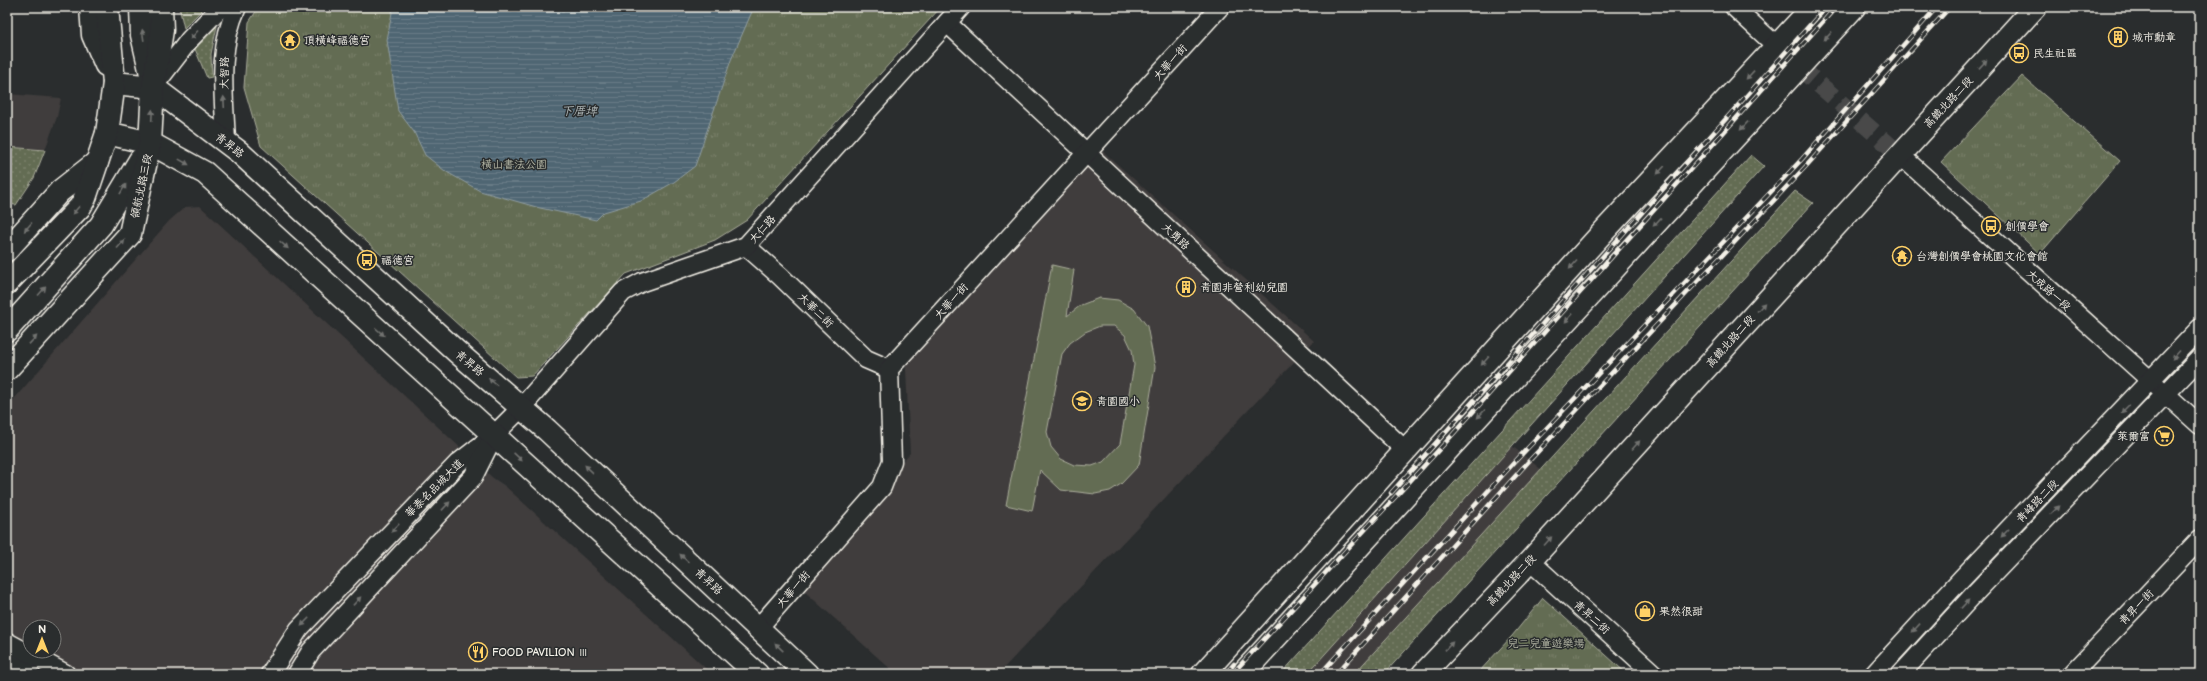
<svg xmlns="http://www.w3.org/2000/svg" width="2207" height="681" viewBox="0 0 2207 681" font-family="'Balsamiq Sans','LXGW WenKai TC',sans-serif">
  <defs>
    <pattern id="grass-dots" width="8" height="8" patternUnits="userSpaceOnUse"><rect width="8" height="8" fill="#636c52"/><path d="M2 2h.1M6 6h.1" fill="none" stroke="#7a816b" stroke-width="1.8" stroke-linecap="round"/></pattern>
    <pattern id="park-tufts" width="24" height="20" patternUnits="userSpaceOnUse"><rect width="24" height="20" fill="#636c52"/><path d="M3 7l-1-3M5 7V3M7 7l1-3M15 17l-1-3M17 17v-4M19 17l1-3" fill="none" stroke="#7a816b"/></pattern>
    <pattern id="water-rules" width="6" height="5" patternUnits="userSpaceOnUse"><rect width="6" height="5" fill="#4f6673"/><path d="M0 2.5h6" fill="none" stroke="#697c87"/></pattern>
  </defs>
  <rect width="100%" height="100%" fill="#2a2d2e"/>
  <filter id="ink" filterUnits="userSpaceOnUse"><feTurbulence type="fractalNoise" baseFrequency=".025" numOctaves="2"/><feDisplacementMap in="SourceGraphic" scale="8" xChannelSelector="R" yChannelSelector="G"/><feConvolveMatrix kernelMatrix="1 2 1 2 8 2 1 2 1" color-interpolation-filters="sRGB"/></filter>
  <g filter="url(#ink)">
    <g fill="#3f3c3c" fill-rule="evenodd">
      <path d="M7 94 61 98 57 117 45 150 7 147Z"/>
      <path d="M1096 145 1314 341 998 674H896L793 581 910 453 905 350Z"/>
      <path d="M200 206 493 478 505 486 712 674H7V407L169 221 185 207ZM30 627H54V651H30Z"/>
      <path d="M1512 446 1542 470 1354 674H1307Z"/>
    </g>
    <g fill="url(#grass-dots)" stroke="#acae9d">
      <path d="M179 7H201L204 8 184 28Z"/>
      <path d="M217 26 211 54 212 77 207 78 195 49Z"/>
      <path d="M7 147 45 150 34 178 16 205 7 204Z"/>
      <path d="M1751 155 1764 166 1307 674H1281Z"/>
      <path d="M1795 191 1813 203 1384 674H1354Z"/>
    </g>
    <g fill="url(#park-tufts)" stroke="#acae9d">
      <path d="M259 7H941L747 220 715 240 626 274 532 376 516 377 261 146 244 87 249 22Z"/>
      <path d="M2022 76 2120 161 2040 254 1941 162Z"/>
      <path d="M1543 598 1627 674H1477L1512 636Z"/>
    </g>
    <path fill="#636c52" stroke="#acae9d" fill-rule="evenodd" d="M1052 265 1074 270 1067 316 1081 305 1099 298 1118 300 1134 309 1147 326 1155 367 1139 465 1121 484 1110 491 1095 494 1061 490 1040 470 1032 511 1006 505ZM1100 326H1114L1125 335 1132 350 1134 365 1120 444 1103 462 1092 466 1074 465 1061 459 1051 447 1047 432 1062 354 1070 343 1085 332Z"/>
    <path fill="url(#water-rules)" stroke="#919ea2" d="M393 7H754L731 60 695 166 674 182 641 201 604 212 596 220 540 208 480 191 445 171 425 155 414 132 398 111 387 40Z"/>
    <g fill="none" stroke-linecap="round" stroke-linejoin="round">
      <path stroke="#484a4a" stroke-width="18" stroke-dasharray="18 9" stroke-linecap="butt" d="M1799 67 1899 154"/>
      <g stroke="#f4f1e8" stroke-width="21">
        <g id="street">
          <path d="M1734 7 1799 67"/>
          <path d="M947 23 1405 450"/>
          <path d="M153 87 190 39 221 7"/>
          <path d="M226 141C224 96 217 49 237 7"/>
          <path d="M1899 154 2200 425"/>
          <path d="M746 246 780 276 866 359 889 369"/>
          <path d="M1530 561 1654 674"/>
          <path d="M759 627 882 487 892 461 889 369 1220 7"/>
          <path d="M7 642 66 674"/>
          <path d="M7 662 30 674"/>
          <path d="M270 674 299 629 458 463 494 435 521 408 623 292 642 282 746 246 961 7"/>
          <path d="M297 674 311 651 473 477 492 439"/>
          <path d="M1874 674 1962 578 2200 328"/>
          <path d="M1901 674 1976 592 2200 358"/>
          <path d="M2072 674 2200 539"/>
        </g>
      </g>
      <g stroke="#f4f1e8" stroke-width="25">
        <g id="secondary">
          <path d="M91 7 93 35 106 65"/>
          <path d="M141 7 142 35 151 74"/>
          <path d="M114 83 153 87 239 152 457 352 547 430 807 674"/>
          <path d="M107 133 150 143 205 173 757 674"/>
          <path d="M7 250 60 191 97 162"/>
          <path d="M7 283 80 207 85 198 107 133 114 83 107 7"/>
          <path d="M7 330 101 225 140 160"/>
          <path d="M7 369 130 234 150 143 153 87 162 30 161 7"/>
          <path d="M1203 674 1605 230 1813 7"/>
          <path d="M1242 674 1854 7"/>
          <path d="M1423 674 1530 561 2035 7"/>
        </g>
      </g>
      <use href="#street" stroke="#2a2d2e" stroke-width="18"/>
      <use href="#secondary" stroke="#2a2d2e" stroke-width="22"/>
      <g stroke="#f4f1e8" stroke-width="4.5">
        <g id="rail">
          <path d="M1391 493 1826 7"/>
          <path d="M1225 674 1234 664"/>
          <path d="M1232 674 1446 442 1836 7"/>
          <path d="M1320 674 1522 454 1802 159 1937 7"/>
          <path d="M1336 674 1529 461 1808 164 1950 7"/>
        </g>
      </g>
      <use href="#rail" stroke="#2a2d2e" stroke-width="3" stroke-dasharray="9" stroke-linecap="butt"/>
    </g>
    <defs><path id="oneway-solid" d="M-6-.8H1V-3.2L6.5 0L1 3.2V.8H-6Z"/></defs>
    <g fill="#71726f">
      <use href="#oneway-solid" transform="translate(143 35) rotate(-98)"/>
      <use href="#oneway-solid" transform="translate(194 35) rotate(132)"/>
      <use href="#oneway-solid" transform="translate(1828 36) rotate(133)"/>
      <use href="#oneway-solid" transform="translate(1983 64) rotate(-47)"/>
      <use href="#oneway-solid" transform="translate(1750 75) rotate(133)"/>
      <use href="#oneway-solid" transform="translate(224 102) rotate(-93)"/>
      <use href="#oneway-solid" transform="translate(152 115) rotate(-87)"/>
      <use href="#oneway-solid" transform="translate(1744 126) rotate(133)"/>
      <use href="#oneway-solid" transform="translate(184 162) rotate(29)"/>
      <use href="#oneway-solid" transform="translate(1661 170) rotate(133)"/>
      <use href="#oneway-solid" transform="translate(123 189) rotate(-59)"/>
      <use href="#oneway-solid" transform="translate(76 210) rotate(131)"/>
      <use href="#oneway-solid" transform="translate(1657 222) rotate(133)"/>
      <use href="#oneway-solid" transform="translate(28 227) rotate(131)"/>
      <use href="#oneway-solid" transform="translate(121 244) rotate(-48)"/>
      <use href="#oneway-solid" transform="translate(284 245) rotate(42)"/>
      <use href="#oneway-solid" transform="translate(1573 265) rotate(132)"/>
      <use href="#oneway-solid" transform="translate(42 291) rotate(-48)"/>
      <use href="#oneway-solid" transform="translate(1761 307) rotate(-48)"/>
      <use href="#oneway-solid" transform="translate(1569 318) rotate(133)"/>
      <use href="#oneway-solid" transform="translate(380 332) rotate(42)"/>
      <use href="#oneway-solid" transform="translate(33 340) rotate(-47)"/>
      <use href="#oneway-solid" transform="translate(2176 355) rotate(132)"/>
      <use href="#oneway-solid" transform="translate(1485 361) rotate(132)"/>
      <use href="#oneway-solid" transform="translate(493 382) rotate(-140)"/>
      <use href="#oneway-solid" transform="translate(2125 409) rotate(134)"/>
      <use href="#oneway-solid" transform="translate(1481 414) rotate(133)"/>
      <use href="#oneway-solid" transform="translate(1636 445) rotate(-48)"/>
      <use href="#oneway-solid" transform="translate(518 457) rotate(43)"/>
      <use href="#oneway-solid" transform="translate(589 469) rotate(-137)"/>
      <use href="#oneway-solid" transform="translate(446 506) rotate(-47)"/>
      <use href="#oneway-solid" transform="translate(2055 510) rotate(-46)"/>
      <use href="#oneway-solid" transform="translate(395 528) rotate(134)"/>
      <use href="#oneway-solid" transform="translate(2005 533) rotate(134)"/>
      <use href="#oneway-solid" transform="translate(1548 541) rotate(-48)"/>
      <use href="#oneway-solid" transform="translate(684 558) rotate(-137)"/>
      <use href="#oneway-solid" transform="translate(357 601) rotate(-47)"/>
      <use href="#oneway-solid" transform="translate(1965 604) rotate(-47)"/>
      <use href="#oneway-solid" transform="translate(305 622) rotate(134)"/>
      <use href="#oneway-solid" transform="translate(1916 628) rotate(133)"/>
      <use href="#oneway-solid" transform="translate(1449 646) rotate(-47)"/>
      <use href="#oneway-solid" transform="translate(779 647) rotate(-136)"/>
    </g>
  </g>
  <defs>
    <g id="building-ring" transform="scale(1)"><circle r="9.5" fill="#2a2d2e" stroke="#ffd166" stroke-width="1.5"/><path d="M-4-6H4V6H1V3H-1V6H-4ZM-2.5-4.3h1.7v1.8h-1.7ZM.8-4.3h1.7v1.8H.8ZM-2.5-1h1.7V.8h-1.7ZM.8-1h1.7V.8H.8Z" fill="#ffd166"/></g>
    <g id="temple-ring" transform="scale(1)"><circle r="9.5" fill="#2a2d2e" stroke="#ffd166" stroke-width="1.5"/><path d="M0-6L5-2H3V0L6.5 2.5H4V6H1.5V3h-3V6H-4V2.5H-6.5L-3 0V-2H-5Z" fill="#ffd166"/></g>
    <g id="bus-ring" transform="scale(1)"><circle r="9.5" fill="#2a2d2e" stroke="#ffd166" stroke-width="1.5"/><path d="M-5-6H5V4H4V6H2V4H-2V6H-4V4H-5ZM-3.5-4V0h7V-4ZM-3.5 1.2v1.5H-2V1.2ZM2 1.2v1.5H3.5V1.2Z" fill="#ffd166"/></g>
    <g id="school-ring" transform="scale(1)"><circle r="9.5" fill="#2a2d2e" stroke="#ffd166" stroke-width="1.5"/><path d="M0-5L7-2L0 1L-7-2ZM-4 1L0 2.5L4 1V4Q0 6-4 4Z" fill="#ffd166"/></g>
    <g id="supermarket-ring" transform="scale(1)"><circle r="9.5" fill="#2a2d2e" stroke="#ffd166" stroke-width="1.5"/><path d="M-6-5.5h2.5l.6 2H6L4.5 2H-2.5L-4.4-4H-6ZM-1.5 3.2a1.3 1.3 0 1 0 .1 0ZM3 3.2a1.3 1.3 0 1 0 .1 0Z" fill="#ffd166"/></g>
    <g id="shop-ring" transform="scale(1)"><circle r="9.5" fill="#2a2d2e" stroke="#ffd166" stroke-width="1.5"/><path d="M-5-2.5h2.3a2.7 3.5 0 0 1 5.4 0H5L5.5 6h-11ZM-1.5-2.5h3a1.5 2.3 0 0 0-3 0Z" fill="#ffd166"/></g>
    <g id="restaurant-ring" transform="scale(1)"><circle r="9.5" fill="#2a2d2e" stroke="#ffd166" stroke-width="1.5"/><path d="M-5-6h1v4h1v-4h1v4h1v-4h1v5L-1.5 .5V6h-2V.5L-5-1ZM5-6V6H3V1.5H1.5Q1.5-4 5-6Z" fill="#ffd166"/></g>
  </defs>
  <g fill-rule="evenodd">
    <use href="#building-ring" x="2118" y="37"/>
    <use href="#temple-ring" x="290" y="40"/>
    <use href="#bus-ring" x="2019" y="53"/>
    <use href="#bus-ring" x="1991" y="226"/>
    <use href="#temple-ring" x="1902" y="256"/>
    <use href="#bus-ring" x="367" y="260"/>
    <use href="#building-ring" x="1186" y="287"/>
    <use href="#school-ring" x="1082" y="401"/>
    <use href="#supermarket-ring" x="2164" y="436"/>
    <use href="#shop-ring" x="1645" y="611"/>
    <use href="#restaurant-ring" x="478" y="652"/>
  </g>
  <g text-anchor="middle" stroke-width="3" stroke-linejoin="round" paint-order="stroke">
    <g font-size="11" fill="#f4f1e8" stroke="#2a2d2e" text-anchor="start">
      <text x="2132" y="41">城市勳章</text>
      <text x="304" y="44">頂橫峰福德宮</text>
      <text x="2033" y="57">民生社區</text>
      <text x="2005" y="230">創價學會</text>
      <text x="1916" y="260">台灣創價學會桃園文化會館</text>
      <text x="381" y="264">福德宮</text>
      <text x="1200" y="291">青園非營利幼兒園</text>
      <text x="1096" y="405">青園國小</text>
      <text x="2150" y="440" text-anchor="end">萊爾富</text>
      <text x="1659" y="615">果然很甜</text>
      <text x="492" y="656">FOOD PAVILION Ⅲ</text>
    </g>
    <g font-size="11" fill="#f4f1e8" stroke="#2a2d2e">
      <text transform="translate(1170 62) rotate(-48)" y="4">大華一街</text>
      <text transform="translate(224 73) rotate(-89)" y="4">大智路</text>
      <text transform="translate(1948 102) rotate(-47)" y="4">高鐵北路二段</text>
      <text transform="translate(230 145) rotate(38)" y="4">青昇路</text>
      <text transform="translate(141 186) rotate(-78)" y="4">領航北路三段</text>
      <text transform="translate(762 229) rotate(-48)" y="4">大仁路</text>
      <text transform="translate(1176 236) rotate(43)" y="4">大勇路</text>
      <text transform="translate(2049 290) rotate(42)" y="4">大成路一段</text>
      <text transform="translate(951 301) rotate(-48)" y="4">大華一街</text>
      <text transform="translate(816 310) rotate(44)" y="4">大華二街</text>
      <text transform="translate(1730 341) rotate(-48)" y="4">高鐵北路二段</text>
      <text transform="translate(470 363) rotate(40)" y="4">青昇路</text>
      <text transform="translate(434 488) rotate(-45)" y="4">華泰名品城大道</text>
      <text transform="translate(2037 501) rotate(-46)" y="4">青峰路二段</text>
      <text transform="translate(1511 580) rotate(-47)" y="4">高鐵北路二段</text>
      <text transform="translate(709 581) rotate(43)" y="4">青昇路</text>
      <text transform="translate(793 589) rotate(-49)" y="4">大華一街</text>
      <text transform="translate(2136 607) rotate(-46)" y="4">青昇一街</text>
      <text transform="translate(1592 617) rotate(42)" y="4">青昇二街</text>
    </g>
    <g font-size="11" fill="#b3b5a4" stroke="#2a2d2e">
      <text x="514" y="168">橫山書法公園</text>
      <text x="1546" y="647">兒二兒童遊樂場</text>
    </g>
    <g font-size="12" font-style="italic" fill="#b2b9b9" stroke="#2a2d2e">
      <text x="579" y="115">下厝埤</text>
    </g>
  </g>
  <rect width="2207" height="681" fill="none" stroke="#2a2d2e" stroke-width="24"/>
  <rect x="12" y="12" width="2183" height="657" fill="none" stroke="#f4f1e8" stroke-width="1.5" filter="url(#ink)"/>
  <g transform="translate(42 639)"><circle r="19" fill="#2a2d2e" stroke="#7b7b78"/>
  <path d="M0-3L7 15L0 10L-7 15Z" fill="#ffd166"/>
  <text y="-6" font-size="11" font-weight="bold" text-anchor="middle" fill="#f4f1e8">N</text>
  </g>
</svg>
